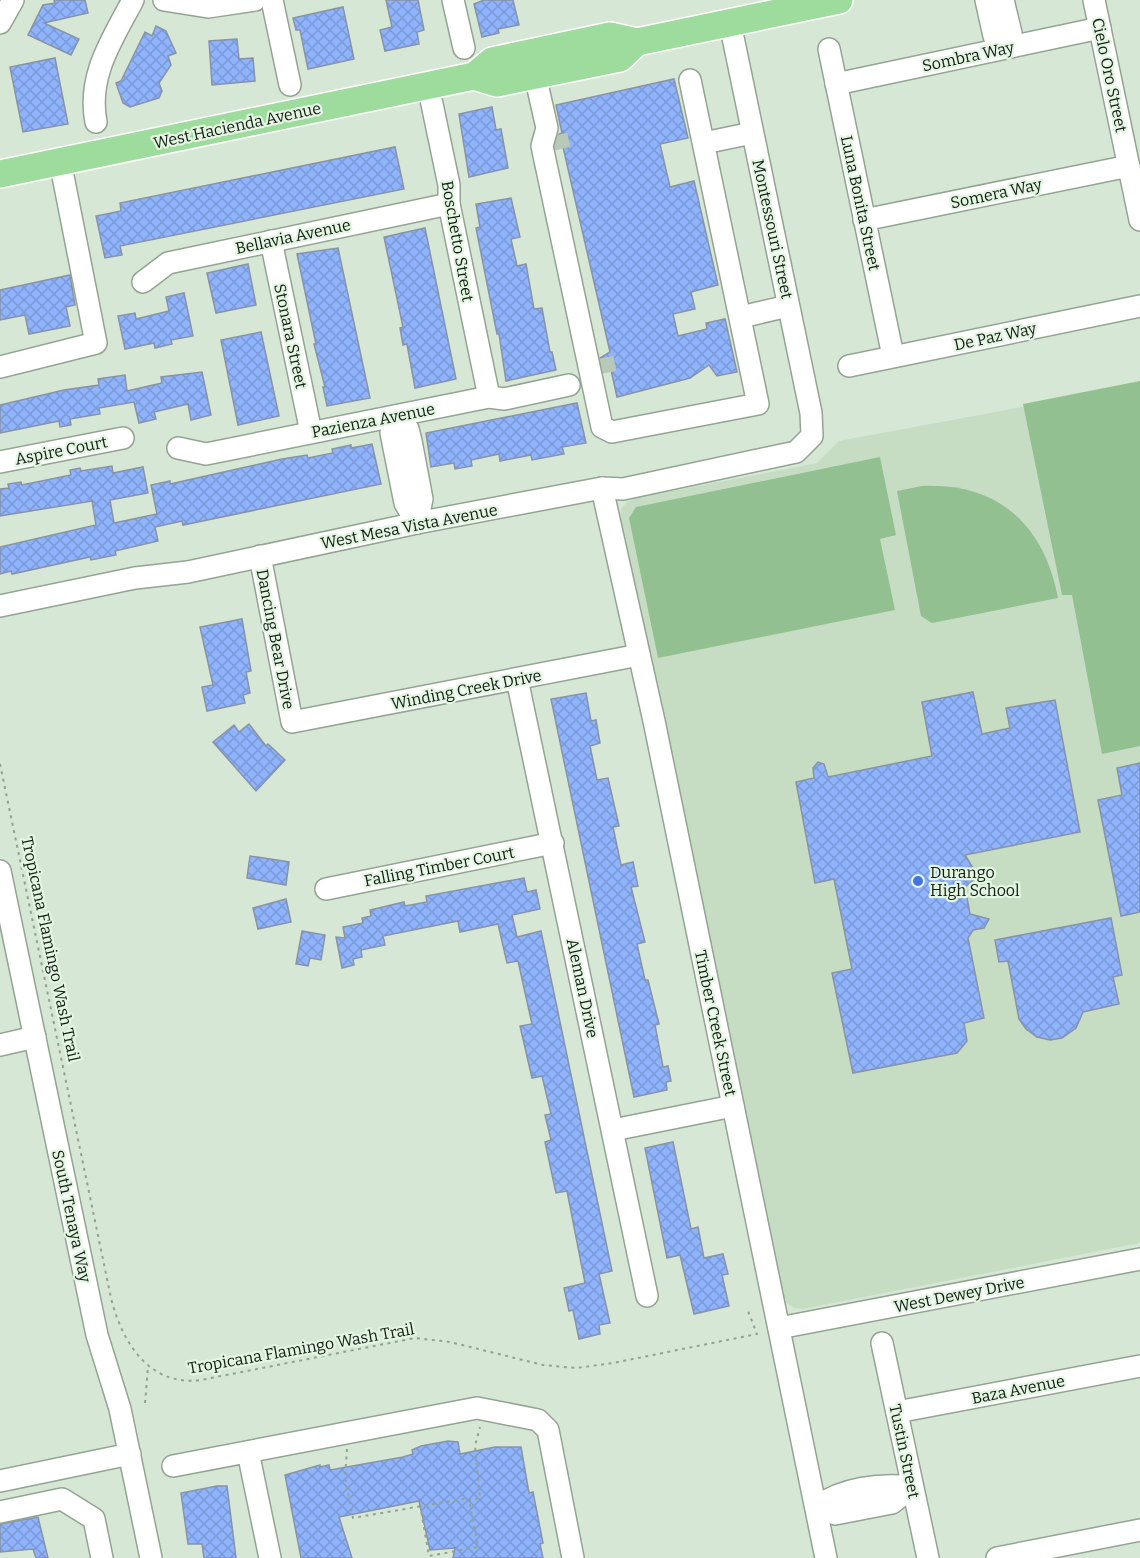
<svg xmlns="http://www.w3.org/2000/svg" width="1140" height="1558" viewBox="0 0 1140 1558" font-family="Bitter,serif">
  <defs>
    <pattern id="building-cross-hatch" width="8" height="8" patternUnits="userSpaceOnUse" patternTransform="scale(1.5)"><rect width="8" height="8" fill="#8fb3fc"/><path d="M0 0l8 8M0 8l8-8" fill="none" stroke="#7a99d7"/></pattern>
  </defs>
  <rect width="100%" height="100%" fill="#d6e8d5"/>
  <path fill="#c6ddc4" d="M1140 385V1243L803 1309 794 1308 786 1302 782 1293 620 520 621 509 627 502 636 498 817 463 839 441Z"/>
  <g fill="#93c091">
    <path d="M1140 381V746L1102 754 1072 595H1062L1023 404Z"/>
    <path d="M880 457 896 535 880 539 895 610 658 658 629 518 636 507Z"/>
    <path d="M922 486C998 482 1044 525 1058 598L932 623 921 616 897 491Z"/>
  </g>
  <g fill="url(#building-cross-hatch)" stroke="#8893a6" stroke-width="1.5">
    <path d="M54 0H85L88 13 44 23 79 39 71 55 28 35 43 5 55 3Z"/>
    <path d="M386 0H418L424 30 417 32 419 44 385 51 380 30 392 27Z"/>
    <path d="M484 0H513L519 25 498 29 499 33 482 37 474 4Z"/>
    <path d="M343 7 354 59 308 69 300 30H296L293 18Z"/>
    <path d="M156 26 166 31 176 53 168 56 171 65 159 83 162 91 159 98 130 107 123 103 116 83 121 81 145 32 152 36Z"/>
    <path d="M237 39 239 59 253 58 255 81 212 85 209 41Z"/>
    <path d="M55 58 68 124 23 132 10 67Z"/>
    <path d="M674 79 688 138 660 144 670 187 694 181 718 285 691 292 695 309 673 314 678 336 707 329 706 323 725 319 737 372 717 376 709 365 690 378 617 397 611 370 603 372 600 358 610 352 563 147 556 149 555 146 559 134 562 133 556 105Z"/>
    <path d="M492 107 496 130 501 129 508 168 469 177 459 114Z"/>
    <path d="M395 147 404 189 120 246 122 255 105 258 96 216 121 211 120 203Z"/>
    <path d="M511 198 520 237 511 239 517 266 526 264 534 309 542 308 550 352H552L556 370 506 381 499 334H497L476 228 480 227 476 204Z"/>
    <path d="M425 228 456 379 415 388 407 344 403 345 400 328 403 327 384 237Z"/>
    <path d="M338 248 370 398 327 406 323 387H325L314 344H316L297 254Z"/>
    <path d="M248 264 256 305 216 313 207 273Z"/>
    <path d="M70 275 75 305 66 307 70 326 29 334 25 315 0 320V290Z"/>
    <path d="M184 293 193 336 171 340 172 344 155 348 154 343 125 349 118 316 135 313 136 319 169 311 166 297Z"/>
    <path d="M261 332 279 416 238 425 221 340Z"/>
    <path d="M202 372 211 415 191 420 188 404 154 412 156 419 139 423 134 402 99 408 100 414 70 419 71 425 60 427 59 421 0 433V405L64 390 99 385 98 379 125 375 127 391 162 383 161 377Z"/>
    <path d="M577 403 586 443 562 447 564 454 532 460 531 455 500 461 499 454 471 460 472 466 455 469 454 463 431 467 426 433Z"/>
    <path d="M372 444 381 484 183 525 182 521 155 527 158 541 115 551 116 555 91 560 90 557 12 574 11 571 0 574V547L96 525 92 501 0 516V489L9 488 8 484 21 482 22 485 71 475 70 470 80 468 81 471 112 466 113 473 143 467 148 493 110 500 114 523 157 514 151 485 170 481V484L282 459 307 455 308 458 333 453 332 449 351 445V448Z"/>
    <path d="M242 619 251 671 246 672 250 693 243 695 245 703 207 711 202 687 213 685 200 627Z"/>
    <path d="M973 692 982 734 1010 728 1006 708 1055 700 1080 832 965 855 978 876 965 887 970 914 989 919 984 928 973 930 968 938 984 1018 964 1023 967 1041 957 1053 853 1073 832 973 852 969 834 879 815 883 796 782 814 778 813 768 818 762 824 764 828 777 932 756 922 702Z"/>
    <path d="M586 693 591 721 596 720 600 743 590 746 597 780 608 778 619 826 613 827 621 865 633 862 638 886 631 887 645 942 637 944 645 980H648L659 1024 655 1025 663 1067 668 1066 671 1081 666 1082 667 1090 634 1097 551 699Z"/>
    <path d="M249 724 266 746 268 744 285 760 256 791 213 742 234 725 239 732Z"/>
    <path d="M1140 763V912L1121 916 1098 800 1122 795 1117 768Z"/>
    <path d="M250 856 289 862 286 885 247 878Z"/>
    <path d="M524 878 527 892 536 890 540 909 512 915 517 937 541 931 612 1271 599 1274 610 1323 599 1325 600 1334 579 1339 573 1310 569 1311 564 1288 585 1283 567 1191 556 1193 551 1170 545 1142 551 1140 545 1115 551 1114 542 1076 532 1078 520 1026 532 1024 518 961 507 963 498 924 460 932 458 921 383 936 385 945 361 950 362 957 353 959 354 965 342 968 336 937 345 938 343 927 363 923 362 918 371 916 370 910 404 902 405 906 427 902 426 896Z"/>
    <path d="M286 899 291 922 258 929 253 908Z"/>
    <path d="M1111 918 1122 975 1113 977 1119 1004 1083 1012 1076 1028 1062 1038 1050 1040 1037 1037 1026 1029 1019 1019 1008 961 999 962 995 940Z"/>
    <path d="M302 931 325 935 321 960 310 958 308 966 296 964Z"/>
    <path d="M673 1142 691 1229 698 1227 704 1258 723 1254 728 1274 722 1275 729 1306 694 1314 680 1255 667 1258 645 1148Z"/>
    <path d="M448 1441 458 1442 460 1454 495 1447H521L529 1493 533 1492 543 1543 540 1544 543 1558H453L455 1548 430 1550 419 1501 339 1517 352 1558H301L285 1475 320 1465V1467L329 1465 330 1470 403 1457 413 1454 412 1450 421 1446Z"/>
    <path d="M217 1486H227L236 1558H204L202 1544H188L181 1493Z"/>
    <path d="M38 1517 48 1558H36L33 1549 0 1552V1524Z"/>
  </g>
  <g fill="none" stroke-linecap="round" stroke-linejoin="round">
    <g stroke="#b9c9b8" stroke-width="21" stroke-dasharray="21 10" stroke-linecap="butt">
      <path d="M557 135 560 149"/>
      <path d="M603 358 606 373"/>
    </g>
    <g stroke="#93a492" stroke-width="24">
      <g id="minor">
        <path d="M164 0 208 7 255 0"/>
        <path d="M272 0 290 85"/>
        <path d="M453 0 464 48"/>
        <path d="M986 0 994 36 1004 48 1011 33 1003 0"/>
        <path d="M1094 0 1140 220"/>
        <path d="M0 23 13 0"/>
        <path d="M829 49 893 356"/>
        <path d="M535 75 547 128 542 146 602 427 612 432 758 404 690 80"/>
        <path d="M836 84 1100 28"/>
        <path d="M428 85 449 185V204L489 397"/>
        <path d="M96 122C87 76 112 40 133 0"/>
        <path d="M704 143 752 133"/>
        <path d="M864 220 1129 166"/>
        <path d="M271 241 311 432"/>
        <path d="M143 282 168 263 449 204"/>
        <path d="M741 317 788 306"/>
        <path d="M849 366 1140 306"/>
        <path d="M0 367 96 343 60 161"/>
        <path d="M396 416 408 429 411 441 422 499 417 523"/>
        <path d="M396 416 391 433 405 503 417 523"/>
        <path d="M178 448 206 454 489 397 504 399 569 385"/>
        <path d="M0 462 123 438"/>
        <path d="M602 488 654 721 826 1558"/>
        <path d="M260 556 292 722 639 655"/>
        <path d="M0 606 135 578 188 572 417 523 602 488 623 489 796 452 812 436 811 413 730 23"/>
        <path d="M517 679 647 1296"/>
        <path d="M0 871 97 1335 120 1409 151 1558"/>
        <path d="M326 889 553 843"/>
        <path d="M0 1045 35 1037"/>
        <path d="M613 1130 733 1106"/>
        <path d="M779 1328 1140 1259"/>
        <path d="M882 1343 928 1558"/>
        <path d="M897 1412 1140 1366"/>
        <path d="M248 1452 270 1558"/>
        <path d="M173 1466 477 1408 538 1420 548 1430 573 1558"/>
        <path d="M0 1481 130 1454"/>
        <path d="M816 1507 835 1514 892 1503 912 1487"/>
        <path d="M816 1507C843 1488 880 1483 912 1487"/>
        <path d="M0 1512 62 1499 94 1519 102 1558"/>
        <path d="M997 1558 1140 1530"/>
      </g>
    </g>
    <g stroke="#fff" stroke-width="30">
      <g id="major">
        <path d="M474 76 497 83 620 58 637 42"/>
        <path d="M0 174 474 76 492 61 610 36 637 42 839 0"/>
      </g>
    </g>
    <g stroke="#93a192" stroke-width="2" stroke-dasharray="3 4.5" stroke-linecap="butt">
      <path d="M0 764 111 1298C122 1342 149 1387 201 1380L415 1338 450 1342 543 1365 576 1368 613 1363 757 1334 748 1311"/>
      <path d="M145 1403 148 1367"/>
      <path d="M347 1449 345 1478 353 1518 468 1498 469 1500 480 1498 475 1446 480 1427"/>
      <path d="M420 1505 429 1556 478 1547 469 1500"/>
    </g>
    <use href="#minor" stroke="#fff" stroke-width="21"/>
    <use href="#major" stroke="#9edc9e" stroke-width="27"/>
  </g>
  <circle fill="#4274e5" stroke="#e3f6e2" stroke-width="2" cx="918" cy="881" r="6"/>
  <g text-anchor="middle" stroke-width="4.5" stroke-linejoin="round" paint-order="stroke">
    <g font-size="16" fill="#141b14" stroke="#e3f6e2">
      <text transform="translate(968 56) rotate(-12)" y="6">Sombra Way</text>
      <text transform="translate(1110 75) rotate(78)" y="6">Cielo Oro Street</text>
      <text transform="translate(237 125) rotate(-12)" y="6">West Hacienda Avenue</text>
      <text transform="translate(996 193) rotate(-12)" y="6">Somera Way</text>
      <text transform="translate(861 203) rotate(78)" y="6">Luna Bonita Street</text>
      <text transform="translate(773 229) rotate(78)" y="6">Montessouri Street</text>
      <text transform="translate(293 236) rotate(-12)" y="6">Bellavia Avenue</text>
      <text transform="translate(458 241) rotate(80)" y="6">Boschetto Street</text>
      <text transform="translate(291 336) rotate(78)" y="6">Stonara Street</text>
      <text transform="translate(995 336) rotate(-12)" y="6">De Paz Way</text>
      <text transform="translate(373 420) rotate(-11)" y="6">Pazienza Avenue</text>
      <text transform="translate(61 450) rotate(-11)" y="6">Aspire Court</text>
      <text transform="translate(409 526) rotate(-11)" y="6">West Mesa Vista Avenue</text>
      <text transform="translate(276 639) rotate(79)" y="6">Dancing Bear Drive</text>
      <text transform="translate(466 689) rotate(-11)" y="6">Winding Creek Drive</text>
      <text transform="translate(439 866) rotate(-11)" y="6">Falling Timber Court</text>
      <text transform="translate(51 949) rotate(78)" y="6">Tropicana Flamingo Wash Trail</text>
      <text transform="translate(583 988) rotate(78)" y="6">Aleman Drive</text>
      <text transform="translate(716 1023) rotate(78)" y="6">Timber Creek Street</text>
      <text transform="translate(72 1216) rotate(78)" y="6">South Tenaya Way</text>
      <text transform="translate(959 1294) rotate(-11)" y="6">West Dewey Drive</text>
      <text transform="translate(301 1348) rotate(-10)" y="6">Tropicana Flamingo Wash Trail</text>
      <text transform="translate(1018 1389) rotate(-11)" y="6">Baza Avenue</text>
      <text transform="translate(905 1451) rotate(78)" y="6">Tustin Street</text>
    </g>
    <g font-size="16" fill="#141b14" stroke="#e3f6e2" text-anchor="start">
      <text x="930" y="878">Durango<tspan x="930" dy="18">High School</tspan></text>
    </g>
  </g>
</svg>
